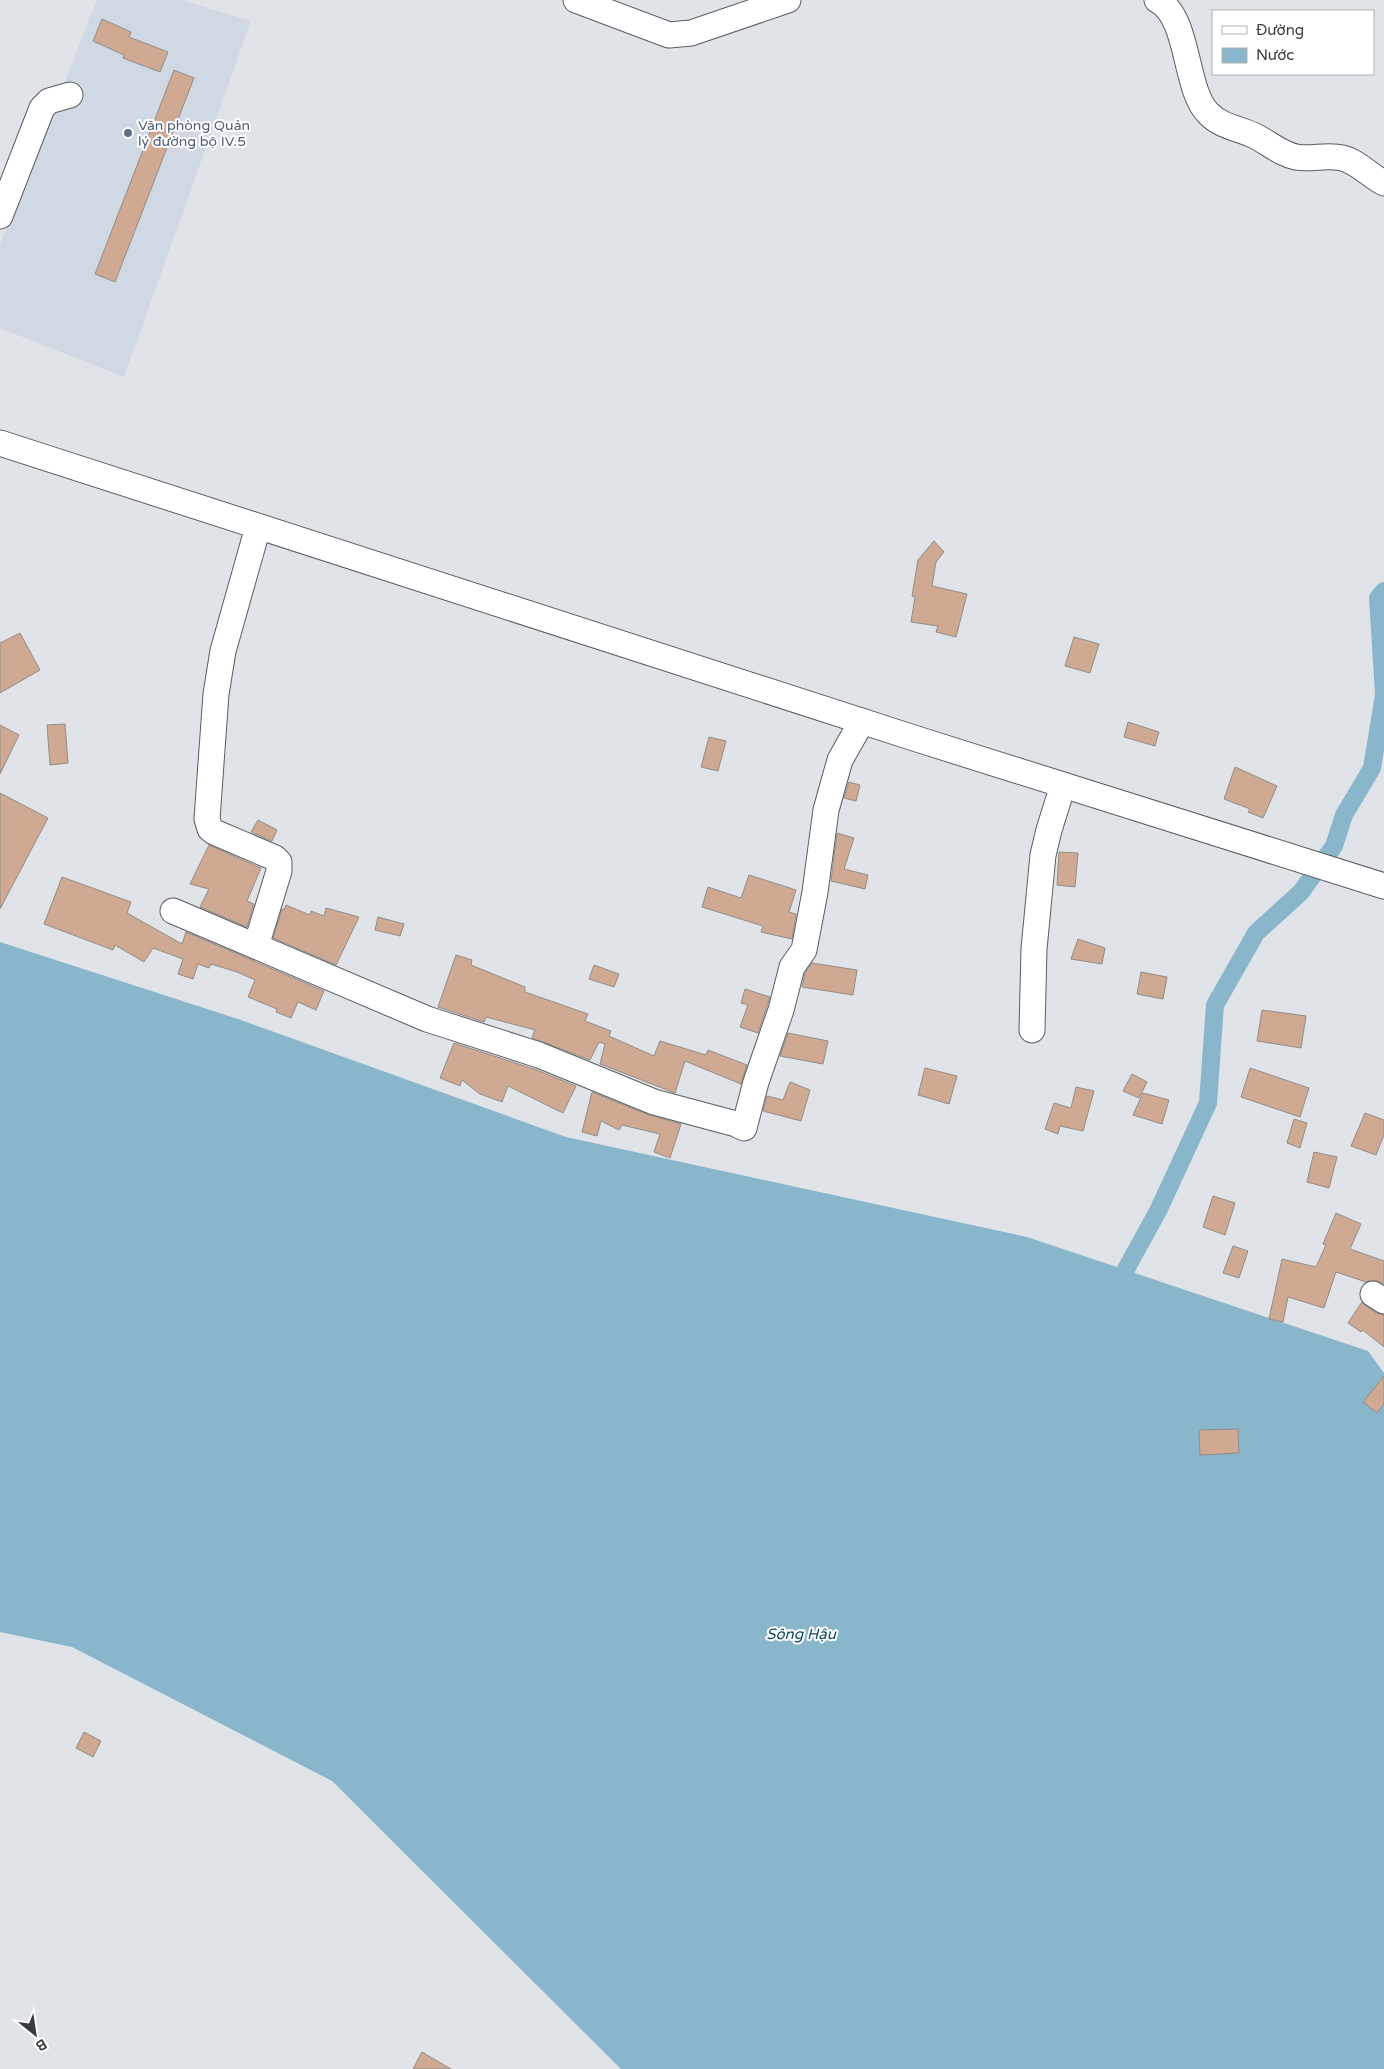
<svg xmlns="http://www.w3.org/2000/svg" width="1384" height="2069" viewBox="0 0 1384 2069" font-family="'Varela Round',sans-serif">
  <rect width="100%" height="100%" fill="#e0e4e8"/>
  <path fill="#d0d8e3" d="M97 0H181L251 21 124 377 0 328V245Z"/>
  <path fill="#8ab6cc" d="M0 942 238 1019 566 1137 1027 1237 1368 1351 1384 1373V2069H621L332 1781 72 1647 0 1632Z"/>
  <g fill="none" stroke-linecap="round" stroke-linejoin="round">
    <path stroke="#8ab6cc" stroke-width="18" d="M1125 1271 1158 1211 1208 1103 1215 1005 1256 933 1301 892 1334 846 1344 815 1372 768 1384 695 1378 598 1384 591"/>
  </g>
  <g fill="#cfa991" stroke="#928d8a">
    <path d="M102 19 131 32 129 37 168 52 160 72 123 58 124 55 93 41Z"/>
    <path d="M174 70 194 78 115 282 95 274Z"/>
    <path d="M934 541 944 552 936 562 932 586 967 594 956 637 936 632 938 626 911 622 915 597 912 596 918 560Z"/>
    <path d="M20 633 40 670 0 693V643Z"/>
    <path d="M1074 637 1099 644 1090 673 1065 666Z"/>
    <path d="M1128 722 1159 732 1155 746 1124 737Z"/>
    <path d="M65 724 68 763 50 765 47 725Z"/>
    <path d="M0 725 19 735 0 774Z"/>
    <path d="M709 737 726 741 718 771 701 767Z"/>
    <path d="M1235 767 1277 786 1263 818 1248 812 1250 809 1224 799Z"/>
    <path d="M849 782 860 785 856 801 844 798Z"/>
    <path d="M0 793 48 818 0 909Z"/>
    <path d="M258 820 277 830 272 841 251 832Z"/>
    <path d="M837 833 854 838 844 869 868 875 865 889 831 881Z"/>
    <path d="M209 845 261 868 247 901 254 904 247 927 200 907 209 889 190 884Z"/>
    <path d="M1059 852 1078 853 1075 887 1057 885Z"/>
    <path d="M749 875 796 890 789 912 796 914 792 939 761 932 763 926 702 907 708 887 741 898Z"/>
    <path d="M62 877 131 902 127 913 182 944 186 932 324 991 316 1010 298 1002 291 1018 276 1012 277 1009 248 997 255 980 237 972 211 964 209 968 198 964 193 979 178 974 183 959 153 948 144 962 115 945 113 950 44 924Z"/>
    <path d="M286 905 310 915 311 911 324 916 326 908 359 917 336 965 273 938 282 909 284 910Z"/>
    <path d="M378 917 404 924 400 936 375 930Z"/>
    <path d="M1078 939 1105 948 1102 964 1071 959Z"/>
    <path d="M456 955 472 960 471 965 525 987V992L588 1014 585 1021 611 1031 609 1036 654 1056 660 1041 706 1055 708 1050 747 1065 741 1084 685 1061 675 1093 600 1064 605 1044 599 1042 590 1060 532 1038 535 1030 486 1017 484 1022 438 1007Z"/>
    <path d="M812 963 857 970 853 995 802 987 805 973Z"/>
    <path d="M594 965 619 974 614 987 589 979Z"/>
    <path d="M1141 972 1167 977 1163 999 1137 994Z"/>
    <path d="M745 989 770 997 758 1033 740 1027 748 1005 741 1003Z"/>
    <path d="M1262 1010 1306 1016 1301 1048 1257 1041Z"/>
    <path d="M788 1033 828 1041 823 1064 780 1056Z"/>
    <path d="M454 1043 534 1069 576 1086 563 1113 508 1086 502 1102 480 1094 462 1080 460 1086 440 1078Z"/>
    <path d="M925 1068 957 1076 949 1104 918 1095Z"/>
    <path d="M1250 1068 1309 1088 1300 1117 1241 1097Z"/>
    <path d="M1132 1074 1147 1082 1139 1098 1123 1091Z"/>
    <path d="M790 1082 810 1090 801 1121 763 1111 767 1096 783 1100Z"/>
    <path d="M1076 1087 1094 1091 1083 1131 1060 1126 1058 1134 1045 1129 1054 1103 1071 1108Z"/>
    <path d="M592 1092 649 1115 681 1124 670 1158 654 1152 660 1134 622 1125 619 1130 601 1121 597 1136 582 1132Z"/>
    <path d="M1143 1093 1169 1100 1162 1124 1133 1115Z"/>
    <path d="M1365 1113 1384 1120V1135L1376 1155 1351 1146Z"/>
    <path d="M1294 1119 1307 1123 1300 1148 1287 1143Z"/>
    <path d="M1314 1152 1337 1157 1329 1188 1307 1182Z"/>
    <path d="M1213 1196 1235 1203 1225 1235 1203 1227Z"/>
    <path d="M1336 1213 1361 1224 1350 1249 1384 1261V1284L1374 1280 1366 1282 1336 1272 1324 1308 1288 1297 1283 1322 1269 1319 1282 1259 1316 1267 1326 1245 1323 1244Z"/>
    <path d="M1233 1246 1248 1251 1239 1278 1223 1273Z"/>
    <path d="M1362 1302 1376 1313 1384 1315V1347L1363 1330 1361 1332 1348 1323Z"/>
    <path d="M1384 1376V1404L1377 1413 1363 1402Z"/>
    <path d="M1238 1429 1239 1453 1200 1455 1199 1430Z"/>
    <path d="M84 1732 101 1741 93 1757 76 1748Z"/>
    <path d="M422 2052 451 2069H413Z"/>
  </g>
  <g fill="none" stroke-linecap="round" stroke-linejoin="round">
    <g stroke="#595c60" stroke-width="27">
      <g id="minor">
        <path d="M576 0 669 35 691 33 788 0"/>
        <path d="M1157 0C1190 17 1184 89 1208 113 1221 127 1239 128 1255 136 1269 143 1281 154 1296 157 1311 160 1327 154 1342 158 1357 161 1370 176 1384 183"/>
        <path d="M0 216 42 108 49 101 70 95"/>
        <path d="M0 443 917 739 1384 886"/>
        <path d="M173 911 427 1019 539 1055 654 1102 736 1124 744 1128 756 1082 781 1010 792 967 804 950 815 892 826 810 840 760 862 721"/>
        <path d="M256 946 279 871V862L275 858 214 832 210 829 207 819 216 694 223 651 258 527"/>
        <path d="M1032 1030 1034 949 1043 855 1049 830 1063 785"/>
        <path d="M1373 1294 1384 1301"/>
      </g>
    </g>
    <use href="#minor" stroke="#fff" stroke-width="25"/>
  </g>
  <circle fill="#5c6f8a" stroke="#fff" stroke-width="2" cx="128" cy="133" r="5"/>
  <g text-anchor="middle" stroke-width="4" stroke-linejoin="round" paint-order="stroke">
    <g font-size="14" fill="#4e5e75" stroke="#fff" text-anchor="start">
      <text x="138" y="130">Văn phòng Quản<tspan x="138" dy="16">lý đường bộ IV.5</tspan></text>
    </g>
    <g font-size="15" font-style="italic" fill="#0c475e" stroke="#fff">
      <text x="801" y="1639">Sông Hậu</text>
    </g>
  </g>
  <rect x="1212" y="10" width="162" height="65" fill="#ffffff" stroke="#b0b1b1"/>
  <rect x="1222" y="26" width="25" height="8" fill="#ffffff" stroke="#b0b1b1"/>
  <text x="1256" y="35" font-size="15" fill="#3a3b3d">Đường</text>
  <rect x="1222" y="48" width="25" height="15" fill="#8ab6cc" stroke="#b0b1b1"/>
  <text x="1256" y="60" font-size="15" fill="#3a3b3d">Nước</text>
  <g transform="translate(35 2034) rotate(150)" stroke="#ffffff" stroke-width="4" paint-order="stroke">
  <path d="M0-4L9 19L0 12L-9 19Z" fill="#3a3b3d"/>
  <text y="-8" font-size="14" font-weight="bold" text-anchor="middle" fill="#3a3b3d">B</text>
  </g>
</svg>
